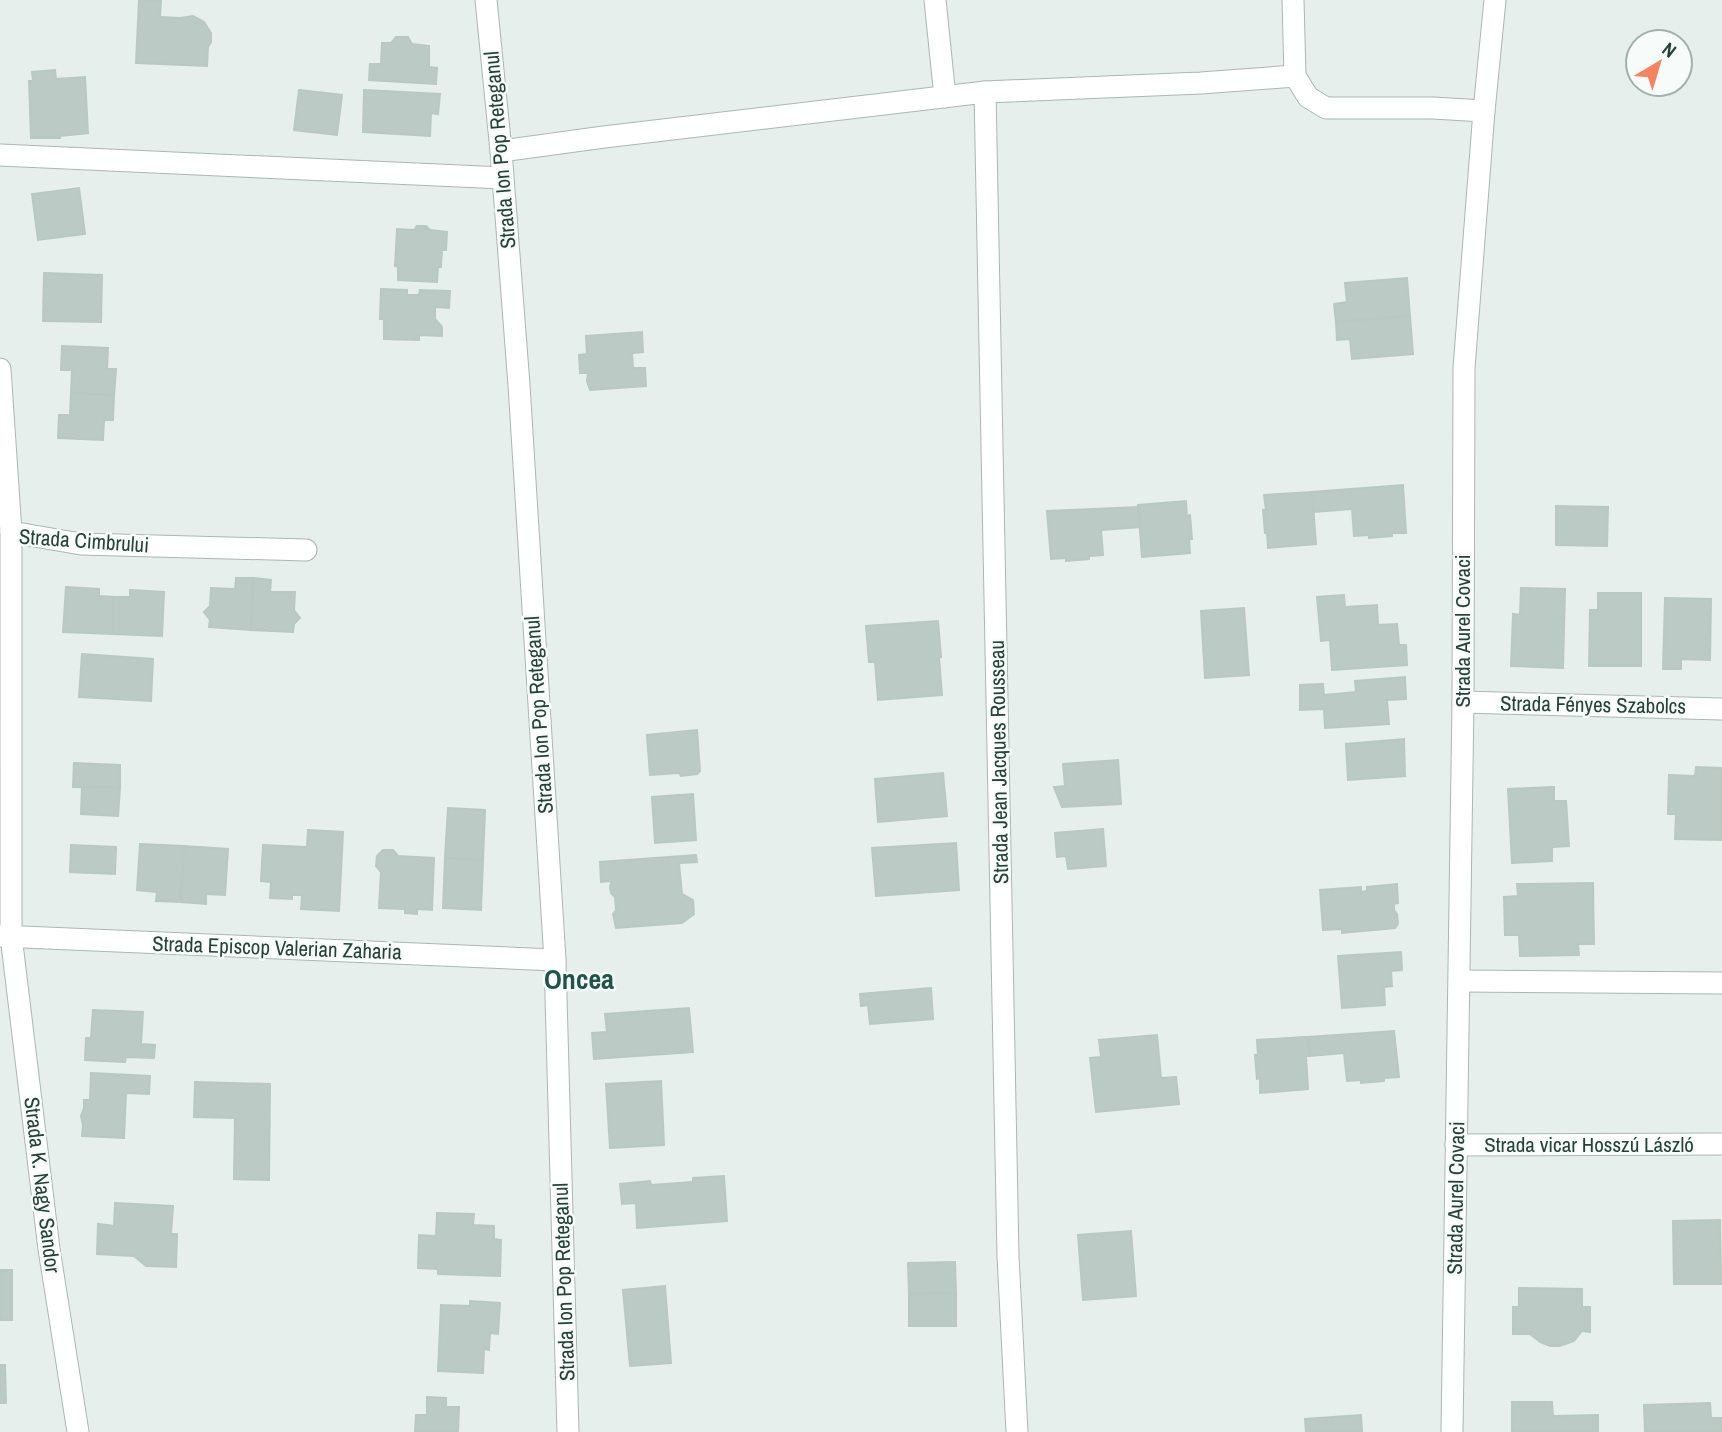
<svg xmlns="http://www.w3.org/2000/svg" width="1722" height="1432" viewBox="0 0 1722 1432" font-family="'Archivo Narrow',sans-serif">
  <rect width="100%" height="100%" fill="#e6efeb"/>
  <g fill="#bbcac4" stroke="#b8c9c2" stroke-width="2">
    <path d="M139 0H161L160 17 180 18 193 16 204 22 211 33V42L208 47 207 66 136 63Z"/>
    <path d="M396 37H408L412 44 429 46V67L437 68 436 84 369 80 370 64H381L382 43H391Z"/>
    <path d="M55 70 56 79 85 77 88 133 60 136V138H31L29 81H33L32 72Z"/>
    <path d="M299 90 342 95 337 135 294 130Z"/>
    <path d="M364 90 440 94 438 114 431 113 430 136 363 132Z"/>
    <path d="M79 188 85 234 38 240 32 194Z"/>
    <path d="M417 226H426L430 230 447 232 446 250H442L441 267H438L437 282 398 280V267L395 266 397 229 414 230Z"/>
    <path d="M44 273 102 275 101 322 43 321Z"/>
    <path d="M1407 278 1410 316 1336 322 1334 304 1347 302 1345 283Z"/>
    <path d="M381 289 407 290V295H419L420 290 450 291 449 308 435 307V319L442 327V336L419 335V340L384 339V319H380Z"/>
    <path d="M1410 316 1413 354 1352 359 1350 339 1337 340 1336 322Z"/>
    <path d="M642 332 643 352 632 353 633 368H645L646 386 590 390 587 381 588 373H580L579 355 587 354 586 336Z"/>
    <path d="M62 346 108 348 107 369H116L114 395 71 393 72 370H61Z"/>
    <path d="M71 393 114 395 113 420H104L103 440 58 438 59 415H70Z"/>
    <path d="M1403 485 1406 533H1392V536L1369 538V535L1354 536 1352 509 1314 512 1312 492Z"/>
    <path d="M1312 492 1316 544 1268 548 1267 533H1265L1263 510H1266L1264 495Z"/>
    <path d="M1186 501 1187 516 1190 515 1192 539H1189L1190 553 1142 557 1138 505Z"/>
    <path d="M1556 506 1608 507 1607 546 1556 545Z"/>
    <path d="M1138 507 1140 527 1101 530 1103 555 1089 556V559L1066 561V558L1051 559 1047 511Z"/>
    <path d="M236 578H254L251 630 209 627 210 620 204 612 210 606 211 588 235 589Z"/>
    <path d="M254 578 271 580 270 592H295L294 610 300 618 294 624 293 632 251 630Z"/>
    <path d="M66 587 99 589V596L114 597 113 634 63 632Z"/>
    <path d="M1521 588 1565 589 1563 668 1511 666 1513 614 1520 615Z"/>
    <path d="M130 590 164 592 162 636 113 634 114 597H130Z"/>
    <path d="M1598 593H1641V666H1589L1590 610H1598Z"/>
    <path d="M1344 595 1345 607 1377 605 1378 625 1397 624 1399 645H1406L1407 665 1332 670 1330 640 1321 641 1317 597Z"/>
    <path d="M1665 598 1711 599 1710 660 1681 659V669H1663Z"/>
    <path d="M1244 608 1249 675 1205 678 1201 611Z"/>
    <path d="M938 621 941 657H939L942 695 878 700 875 662H869L866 626Z"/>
    <path d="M82 654 153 659 151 701 79 697Z"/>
    <path d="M1405 677 1406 699 1387 700 1389 724 1325 728 1324 709 1300 710V685L1323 684 1324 695 1356 692 1355 681Z"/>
    <path d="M697 730 700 771 697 774 681 776 679 773 650 775 647 735Z"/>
    <path d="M1404 739 1405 776 1348 780 1346 744Z"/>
    <path d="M1118 760 1121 804 1062 807 1054 787 1065 786 1063 764Z"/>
    <path d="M74 763 120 765V788L73 787Z"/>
    <path d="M1696 767 1722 768 1721 820H1722V840L1675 839 1676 814H1668L1669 775 1695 776Z"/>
    <path d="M943 773 947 816 878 822 875 779Z"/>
    <path d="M82 787 120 788 118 816 81 814Z"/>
    <path d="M1554 787V801H1566L1569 846 1552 847V861L1512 863 1508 789Z"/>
    <path d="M693 794 696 840 655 843 652 797Z"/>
    <path d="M448 808 485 810 483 860 445 858Z"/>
    <path d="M1103 829 1106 866 1068 869 1066 856 1057 857 1055 833Z"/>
    <path d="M308 830 343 832 339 911 301 909 302 895H292V899L270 898 271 882 261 881 263 845 307 847Z"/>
    <path d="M956 843 959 890 876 896 872 848Z"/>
    <path d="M140 844 184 846 181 902 156 901 157 892 137 890Z"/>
    <path d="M71 845 116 847 115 874 70 872Z"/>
    <path d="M184 846 228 849 225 895 206 894V904L181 902Z"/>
    <path d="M383 850H393L398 856 434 858 432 910 417 909V914L405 913V909L379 908 381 872 376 866 377 856Z"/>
    <path d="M696 855 697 862 679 863 682 894 693 900 694 914 682 923 616 928 613 914 616 910 615 897 611 893 610 886 612 881 601 882 600 862Z"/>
    <path d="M445 858 483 860 481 910 443 908Z"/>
    <path d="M1593 883 1594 944H1578L1579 955 1520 956 1519 935H1505L1504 897 1518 896 1517 884Z"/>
    <path d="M1397 884 1398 903 1394 904V910L1397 914 1398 924 1395 928 1342 933V929L1323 930 1320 890 1361 887V892L1367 891V887Z"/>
    <path d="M1401 952 1402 970 1391 971 1392 986 1384 987 1385 1005 1342 1008 1338 956Z"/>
    <path d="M931 988 933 1019 870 1024 868 1005 861 1006 860 994Z"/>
    <path d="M689 1008 693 1052 594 1059 592 1033 607 1032 605 1014Z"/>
    <path d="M93 1010 143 1012 141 1044 155 1045 154 1058 126 1057 125 1062 85 1060 86 1038H91Z"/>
    <path d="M1394 1031 1399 1077 1384 1078V1081L1361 1083V1080L1347 1081 1344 1053 1310 1056 1309 1037Z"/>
    <path d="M1157 1035 1161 1078 1176 1077 1179 1104 1096 1112 1090 1058 1101 1057 1099 1040Z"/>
    <path d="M1304 1037H1309L1310 1056H1306L1308 1089 1260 1093V1078L1257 1079 1255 1055H1258L1257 1040Z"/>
    <path d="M91 1073 150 1076 149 1094 126 1093 124 1138 82 1136 83 1125 81 1116 84 1108V1100H90Z"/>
    <path d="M661 1081 664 1145 610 1148 606 1084Z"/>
    <path d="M195 1082 270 1084 269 1180 234 1179 235 1118 194 1117Z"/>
    <path d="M724 1176 727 1221 637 1228 636 1203 622 1204 620 1184 650 1181 651 1185 693 1182V1178Z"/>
    <path d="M115 1203 173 1206 171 1234H177L176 1267 146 1266 134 1256 97 1254 98 1224 114 1226Z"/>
    <path d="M437 1213 474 1214 473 1225 494 1226V1239L501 1240 500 1276 438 1274V1269L418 1268 419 1235 436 1236Z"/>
    <path d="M1720 1220 1721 1284H1674L1673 1221Z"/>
    <path d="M1131 1231 1136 1296 1083 1300 1078 1235Z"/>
    <path d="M955 1262 956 1293 909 1294 908 1263Z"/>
    <rect x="0" y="1270" width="12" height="50"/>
    <path d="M665 1286 671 1363 630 1366 623 1290Z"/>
    <path d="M1519 1288 1582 1289V1307H1590V1332L1582 1331 1574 1341 1560 1346H1550L1540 1342 1530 1334H1513V1307H1519Z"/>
    <path d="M956 1293V1326H909V1294Z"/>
    <path d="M470 1301 500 1303 498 1334 490 1333 489 1350 484 1349 483 1373 438 1371 441 1305 470 1306Z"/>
    <path d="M0 1365H5L6 1403H0Z"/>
    <path d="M427 1397 446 1398V1407H459L458 1432H415L416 1415H427Z"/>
    <path d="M1512 1402H1552L1553 1416 1598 1415V1432H1512Z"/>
    <path d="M1710 1403 1711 1418H1722V1432H1645L1644 1405Z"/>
    <path d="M1361 1415 1362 1432H1306L1305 1419Z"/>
  </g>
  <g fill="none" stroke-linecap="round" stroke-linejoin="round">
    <g stroke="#a8b8b2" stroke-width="23">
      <g id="minor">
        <path d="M486 0 501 151 519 385 555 960 568 1432"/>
        <path d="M935 0 945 97"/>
        <path d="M1293 0 1295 76 1308 97 1326 108H1433L1484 111 1464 368 1463 702 1452 1432"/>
        <path d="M985 92 1008 1256 1017 1432"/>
        <path d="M1484 111 1495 0"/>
        <path d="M501 151 604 137 985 92 1201 83 1295 76"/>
        <path d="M0 155 503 178"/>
        <path d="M0 369 11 532"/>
        <path d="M1463 702 1722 709"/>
        <path d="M0 936 555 960"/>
        <path d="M1460 981 1722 983"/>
        <path d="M1456 1145 1722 1144"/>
        <path d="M78 1432 49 1249 11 936V532L81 544 306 550"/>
      </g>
    </g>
    <use href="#minor" stroke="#fff" stroke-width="21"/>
  </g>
  <g text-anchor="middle" stroke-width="5" stroke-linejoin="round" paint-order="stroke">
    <g font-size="21" fill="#24423a" stroke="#f7fbf9">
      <text transform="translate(500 150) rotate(-95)" y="7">Strada Ion Pop Reteganul</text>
      <text transform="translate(84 541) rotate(4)" y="7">Strada Cimbrului</text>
      <text transform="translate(1463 631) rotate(-90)" y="7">Strada Aurel Covaci</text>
      <text transform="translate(1593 705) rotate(1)" y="7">Strada Fényes Szabolcs</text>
      <text transform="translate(539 715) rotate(-94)" y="7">Strada Ion Pop Reteganul</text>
      <text transform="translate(999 762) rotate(-91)" y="7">Strada Jean Jacques Rousseau</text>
      <text transform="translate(277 948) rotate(2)" y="7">Strada Episcop Valerian Zaharia</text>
      <text x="1589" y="1152">Strada vicar Hosszú László</text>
      <text transform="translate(42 1185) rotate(83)" y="7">Strada K. Nagy Sandor</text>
      <text transform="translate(1456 1198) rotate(-89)" y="7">Strada Aurel Covaci</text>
      <text transform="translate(564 1282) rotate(-92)" y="7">Strada Ion Pop Reteganul</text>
    </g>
    <g font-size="28" font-weight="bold" fill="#1f5548" stroke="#f7fbf9">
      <text x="579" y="989">Oncea</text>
    </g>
  </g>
  <g transform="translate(1659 63) rotate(38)"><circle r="33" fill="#f7fbf9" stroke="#a3b1ad" stroke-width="2"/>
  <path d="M0-5L12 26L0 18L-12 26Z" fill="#f4845f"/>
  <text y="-10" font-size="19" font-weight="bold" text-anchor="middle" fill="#24423a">N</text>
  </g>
</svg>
